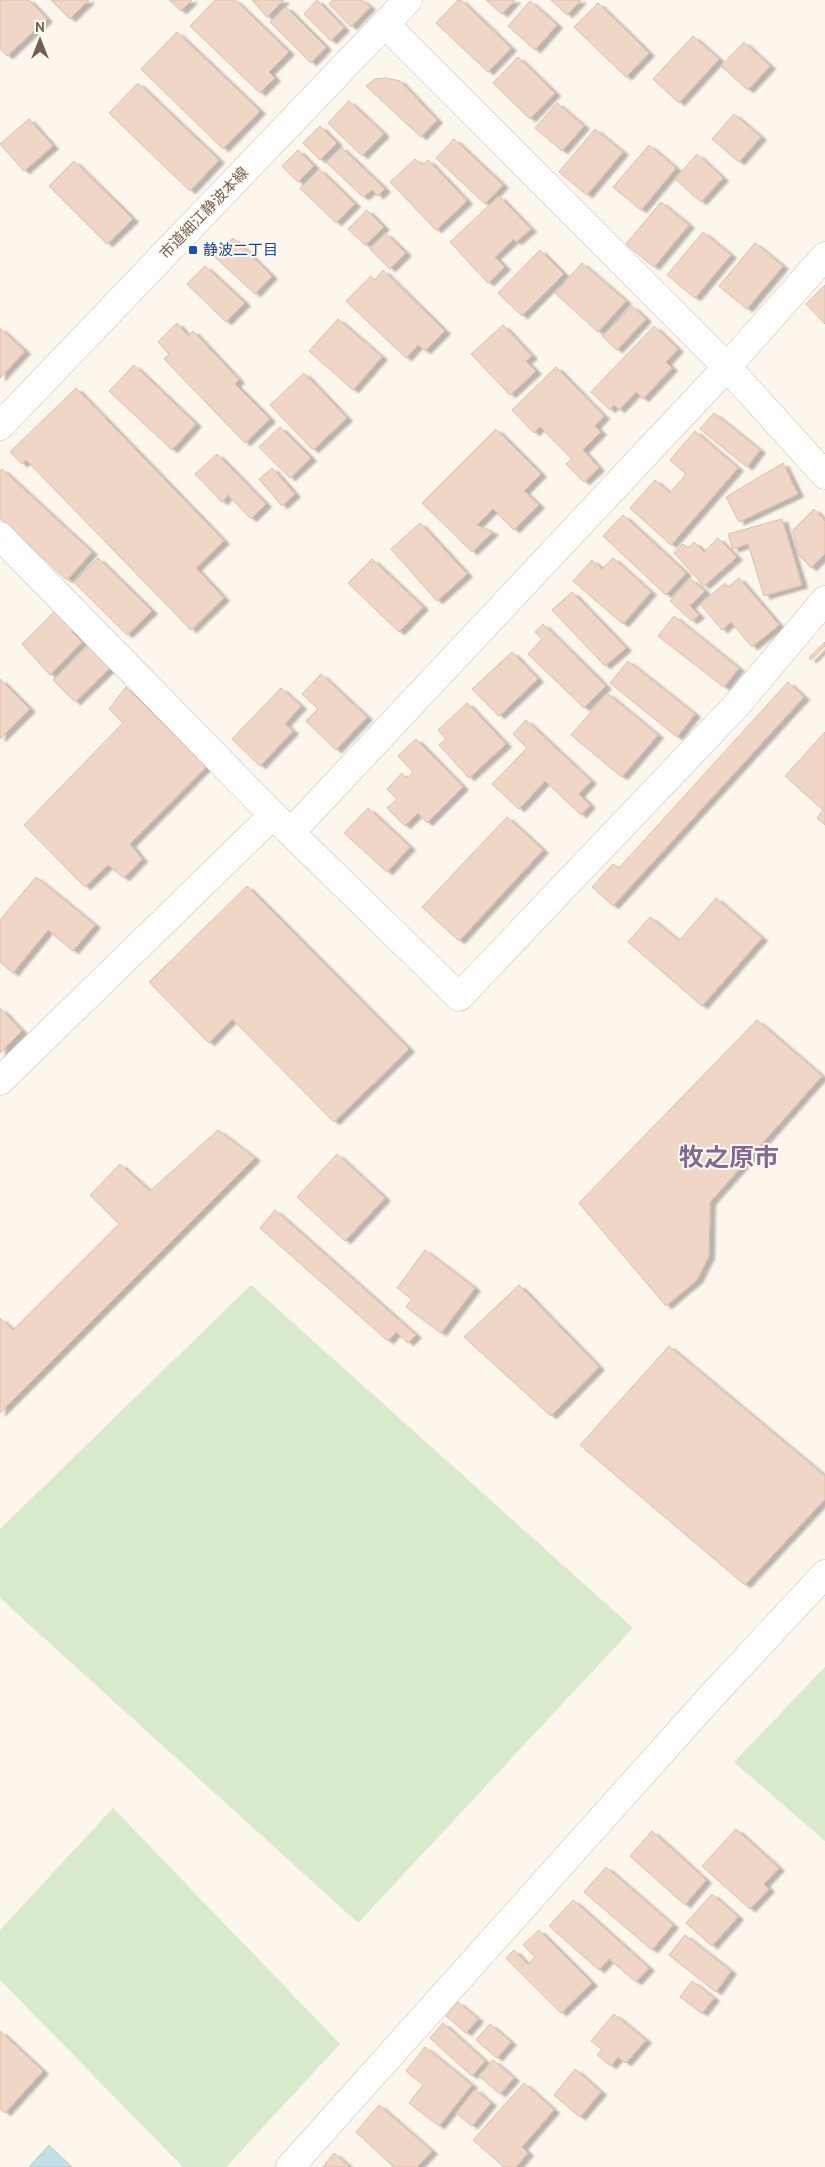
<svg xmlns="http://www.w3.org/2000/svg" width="825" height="2167" viewBox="0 0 825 2167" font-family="Cabin,'Noto Sans JP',sans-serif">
  <defs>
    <filter id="shadow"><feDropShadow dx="5.5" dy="3" stdDeviation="1" flood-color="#0004"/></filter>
  </defs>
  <rect width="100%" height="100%" fill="#fcf6ed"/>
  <g fill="#d8e9cc">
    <path d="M251 1285 633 1628 358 1923 0 1598V1529Z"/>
    <path d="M825 1667V1841L734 1762Z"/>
    <path d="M113 1808 340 2044 226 2167H183L0 1980V1930Z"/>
  </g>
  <path fill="#c2e0e4" stroke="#aacfd5" d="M49 2145 72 2167H29Z"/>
  <g fill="#efd6c7" stroke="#e0bda9" filter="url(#shadow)">
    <path d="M0 0H29L47 19 7 56 0 49Z"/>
    <path d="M51 0H89L70 19Z"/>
    <path d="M169 0H192L181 11Z"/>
    <path d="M215 0H235L289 52 269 72 275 78 260 93 190 26Z"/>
    <path d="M252 0H284L267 17Z"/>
    <path d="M317 0 344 28 331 41 304 14Z"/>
    <path d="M333 0H362L370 7 351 27 329 4Z"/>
    <path d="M458 0H461L511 48 488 72 436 23Z"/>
    <path d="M486 0H515L502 14Z"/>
    <path d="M551 0H581L567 15Z"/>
    <path d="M530 1 557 25 535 50 508 26Z"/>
    <path d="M598 3 649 53 626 77 574 27Z"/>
    <path d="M286 7 326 47 311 63 270 22Z"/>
    <path d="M177 32 260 111 223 149 141 69Z"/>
    <path d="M693 36 719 59 679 103 653 79Z"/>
    <path d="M744 42 770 66 748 90 721 66Z"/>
    <path d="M518 57 555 93 530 119 493 83Z"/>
    <path d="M386 78 400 81 437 120 421 137 366 86 375 79Z"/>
    <path d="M138 83 219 160 190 191 109 113Z"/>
    <path d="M349 101 384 134 362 156 328 123Z"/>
    <path d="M557 103 584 126 562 151 535 128Z"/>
    <path d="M734 114 761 137 739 162 712 139Z"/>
    <path d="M29 119 53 146 24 171 0 144Z"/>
    <path d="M320 126 337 143 320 160 303 143Z"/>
    <path d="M595 129 623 152 587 195 559 172Z"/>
    <path d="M454 139 503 185 485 204 436 158Z"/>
    <path d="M649 145 676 168 641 210 613 187Z"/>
    <path d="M341 147 385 189 378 196 372 190 363 197 326 162Z"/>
    <path d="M298 150 314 166 298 182 282 166Z"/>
    <path d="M697 154 723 178 701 202 675 179Z"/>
    <path d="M415 159 422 165 428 160 467 201 436 230 390 182Z"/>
    <path d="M74 161 133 219 107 244 49 186Z"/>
    <path d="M319 169 355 204 336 223 300 188Z"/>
    <path d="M499 196 531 229 516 242 514 239 495 257 505 267 488 283 450 242Z"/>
    <path d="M661 202 689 225 654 267 626 244Z"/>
    <path d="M367 210 384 227 365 245 348 229Z"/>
    <path d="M703 232 731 255 695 298 667 275Z"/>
    <path d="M385 233 406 253 390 269 370 249Z"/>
    <path d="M233 238 272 276 255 294 215 257Z"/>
    <path d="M755 243 783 266 747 309 719 286Z"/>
    <path d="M540 250 564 274 522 316 498 293Z"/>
    <path d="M582 263 626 301 598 332 555 293Z"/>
    <path d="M205 266 245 303 226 322 187 284Z"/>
    <path d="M383 270 445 331 425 351 418 345 406 358 346 301 371 276 375 280Z"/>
    <path d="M825 285V324L806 304Z"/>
    <path d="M632 306 646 319 617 350 602 336Z"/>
    <path d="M338 319 382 357 353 390 309 351Z"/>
    <path d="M177 323 188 336 193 331 239 380 235 384 270 419 245 443 164 359 169 354 158 342Z"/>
    <path d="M503 325 532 356 526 361 536 371 510 395 471 354Z"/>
    <path d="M654 326 678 349 666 362 672 368 643 399 636 392 619 410 614 405 610 410 591 392Z"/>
    <path d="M0 328 25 351 0 378Z"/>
    <path d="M134 365 196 424 172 450 109 391Z"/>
    <path d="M556 367 604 416 595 426 601 432 583 450 599 468 584 482 566 464 572 459 540 427 534 433 512 410Z"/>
    <path d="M304 373 347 418 313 450 270 405Z"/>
    <path d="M76 388 224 541 196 568 224 598 191 630 26 460 22 464 10 452Z"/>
    <path d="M714 413 760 450 747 467 700 429Z"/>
    <path d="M280 427 311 458 290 478 259 447Z"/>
    <path d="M496 429 541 474 524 491 539 505 514 530 493 509 477 525 493 532 472 552 422 503Z"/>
    <path d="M695 431 738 468 671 545 630 508 655 480 670 493 686 474 670 460Z"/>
    <path d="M217 454 266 504 251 519 228 495 222 502 195 474Z"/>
    <path d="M783 463 798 494 739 522 726 497Z"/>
    <path d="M272 468 295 494 282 506 259 479Z"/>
    <path d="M2 469 92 552 67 580 0 518V471Z"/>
    <path d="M814 509 825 521V554L811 568 798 554 793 530Z"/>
    <path d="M623 515 686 573 666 595 603 536Z"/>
    <path d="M782 519 802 585 764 596 748 544 733 549 728 534Z"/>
    <path d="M420 523 467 574 437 601 391 549Z"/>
    <path d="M718 538 737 557 704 586 674 553 683 544 688 548 694 542 704 552Z"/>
    <path d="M98 558 152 611 127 635 74 582Z"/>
    <path d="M613 558 651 592 623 624 573 581 592 560 602 569Z"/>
    <path d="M372 559 423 607 399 632 348 583Z"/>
    <path d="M739 578 779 625 752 647 731 622 722 630 700 604 725 583 728 587Z"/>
    <path d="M691 579 705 591 690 606 699 615 692 621 670 601Z"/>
    <path d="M572 592 626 648 605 666 552 610Z"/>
    <path d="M57 609 76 626 72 632 82 642 50 675 22 644Z"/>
    <path d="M674 616 739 668 724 687 658 636Z"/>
    <path d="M543 624 606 686 584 708 528 654 542 639 535 632Z"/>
    <path d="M825 642V646L811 660 809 658Z"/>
    <path d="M89 645 111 667 75 702 53 680Z"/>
    <path d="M512 652 538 679 499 716 472 689Z"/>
    <path d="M628 661 695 714 677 737 610 683Z"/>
    <path d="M321 674 367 717 336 750 306 721 318 709 302 694Z"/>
    <path d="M0 679 30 709 0 739Z"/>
    <path d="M788 682 804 697 613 906 592 887 613 864 619 868Z"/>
    <path d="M126 687 206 767 130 844 142 859 124 878 108 865 85 887 24 825 123 723 109 709Z"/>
    <path d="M281 688 301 706 285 724 293 731 260 766 232 739Z"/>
    <path d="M607 693 658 735 622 777 571 735Z"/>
    <path d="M467 703 506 744 469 778 439 745 446 739 438 730Z"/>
    <path d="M526 720 591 781 579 794 590 805 581 815 545 781 519 809 492 784 527 748 513 734Z"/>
    <path d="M825 732V825L817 818 823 810 785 776Z"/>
    <path d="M416 739 463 787 427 823 418 813 405 826 387 808 397 799 387 789 402 773 407 778 413 772 398 756Z"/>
    <path d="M368 808 410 847 387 872 344 833Z"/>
    <path d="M507 817 543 850 459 941 422 907Z"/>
    <path d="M36 877 95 925 73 951 48 930 13 973 0 962V920Z"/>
    <path d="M247 886 409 1049 334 1122 232 1019 209 1043 149 982Z"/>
    <path d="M716 898 762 938 702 1006 628 942 650 917 679 941Z"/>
    <path d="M0 1008 22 1031 0 1053Z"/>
    <path d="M757 1020 822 1076 710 1202 709 1256 697 1280 666 1306 579 1203Z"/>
    <path d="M218 1130 255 1158 0 1413V1318L13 1330 119 1224 90 1195 120 1164 150 1191Z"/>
    <path d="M337 1154 385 1198 345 1241 297 1197Z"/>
    <path d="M275 1210 416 1335 408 1343 396 1332 388 1341 260 1228Z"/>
    <path d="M425 1250 475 1288 441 1333 406 1307 412 1299 397 1288Z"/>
    <path d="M519 1285 599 1367 551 1416 464 1337Z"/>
    <path d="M669 1346 825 1476V1499L745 1585 580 1445Z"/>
    <path d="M736 1829 779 1868 764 1884 769 1889 750 1909 702 1866Z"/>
    <path d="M652 1831 706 1880 685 1905 630 1856Z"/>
    <path d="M606 1867 673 1925 652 1950 584 1892Z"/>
    <path d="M712 1894 738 1917 712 1946 686 1923Z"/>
    <path d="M573 1900 649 1968 636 1982 609 1959 599 1970 549 1926Z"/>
    <path d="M539 1930 592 1983 561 2013 506 1958 514 1950 528 1965 535 1957 523 1945Z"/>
    <path d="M685 1935 731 1971 716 1992 669 1955Z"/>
    <path d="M692 1981 714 1998 702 2013 680 1997Z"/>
    <path d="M458 2002 478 2019 466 2033 446 2016Z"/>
    <path d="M614 2014 646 2040 626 2063 618 2057 611 2066 597 2055 602 2049 591 2041Z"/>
    <path d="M443 2023 485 2061 472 2076 430 2038Z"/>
    <path d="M490 2024 511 2042 497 2058 476 2040Z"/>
    <path d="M0 2031 43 2071 5 2113 0 2108Z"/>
    <path d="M425 2047 472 2085 439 2126 409 2103 423 2085 406 2071Z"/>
    <path d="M493 2060 514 2078 500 2094 479 2076Z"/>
    <path d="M575 2069 601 2092 580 2117 554 2095Z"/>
    <path d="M524 2083 554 2110 522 2147 528 2153 516 2167H504L473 2140Z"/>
    <path d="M475 2089 491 2103 472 2126 456 2113Z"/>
    <path d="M379 2105 432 2151 417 2167H394L356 2132Z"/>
    <path d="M334 2153 350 2167H323Z"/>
  </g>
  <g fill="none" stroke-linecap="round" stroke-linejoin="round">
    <g stroke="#cebeb3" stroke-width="29">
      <g id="minor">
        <path d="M385 24 727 367 825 475"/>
        <path d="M0 426 408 0"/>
        <path d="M0 536 273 815 459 997 735 707 825 600"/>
        <path d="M292 831 727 367 825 256"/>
        <path d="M0 1081 273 815"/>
        <path d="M290 2167 708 1700 825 1574"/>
      </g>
    </g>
    <use href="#minor" stroke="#fff" stroke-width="28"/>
  </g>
  <rect fill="#1a4fb4" stroke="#fefaf4" stroke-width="2" x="188" y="245" width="10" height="10" rx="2.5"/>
  <g text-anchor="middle" stroke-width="4" stroke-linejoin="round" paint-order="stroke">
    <g font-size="15" fill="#765e51" stroke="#fefaf4">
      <text transform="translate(204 213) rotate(-46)" y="5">市道細江静波本線</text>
    </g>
    <g font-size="15" fill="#164399" stroke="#fefaf4" text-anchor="start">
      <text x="203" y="255">静波二丁目</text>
    </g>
    <g font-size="25" font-weight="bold" fill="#836991" stroke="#fefaf4">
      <text x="729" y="1166">牧之原市</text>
    </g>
  </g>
  <g transform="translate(40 40)" stroke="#fefaf4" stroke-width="4" paint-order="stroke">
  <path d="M0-4L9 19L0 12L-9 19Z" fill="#765e51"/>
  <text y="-8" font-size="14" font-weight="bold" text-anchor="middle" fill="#765e51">N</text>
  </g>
</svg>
